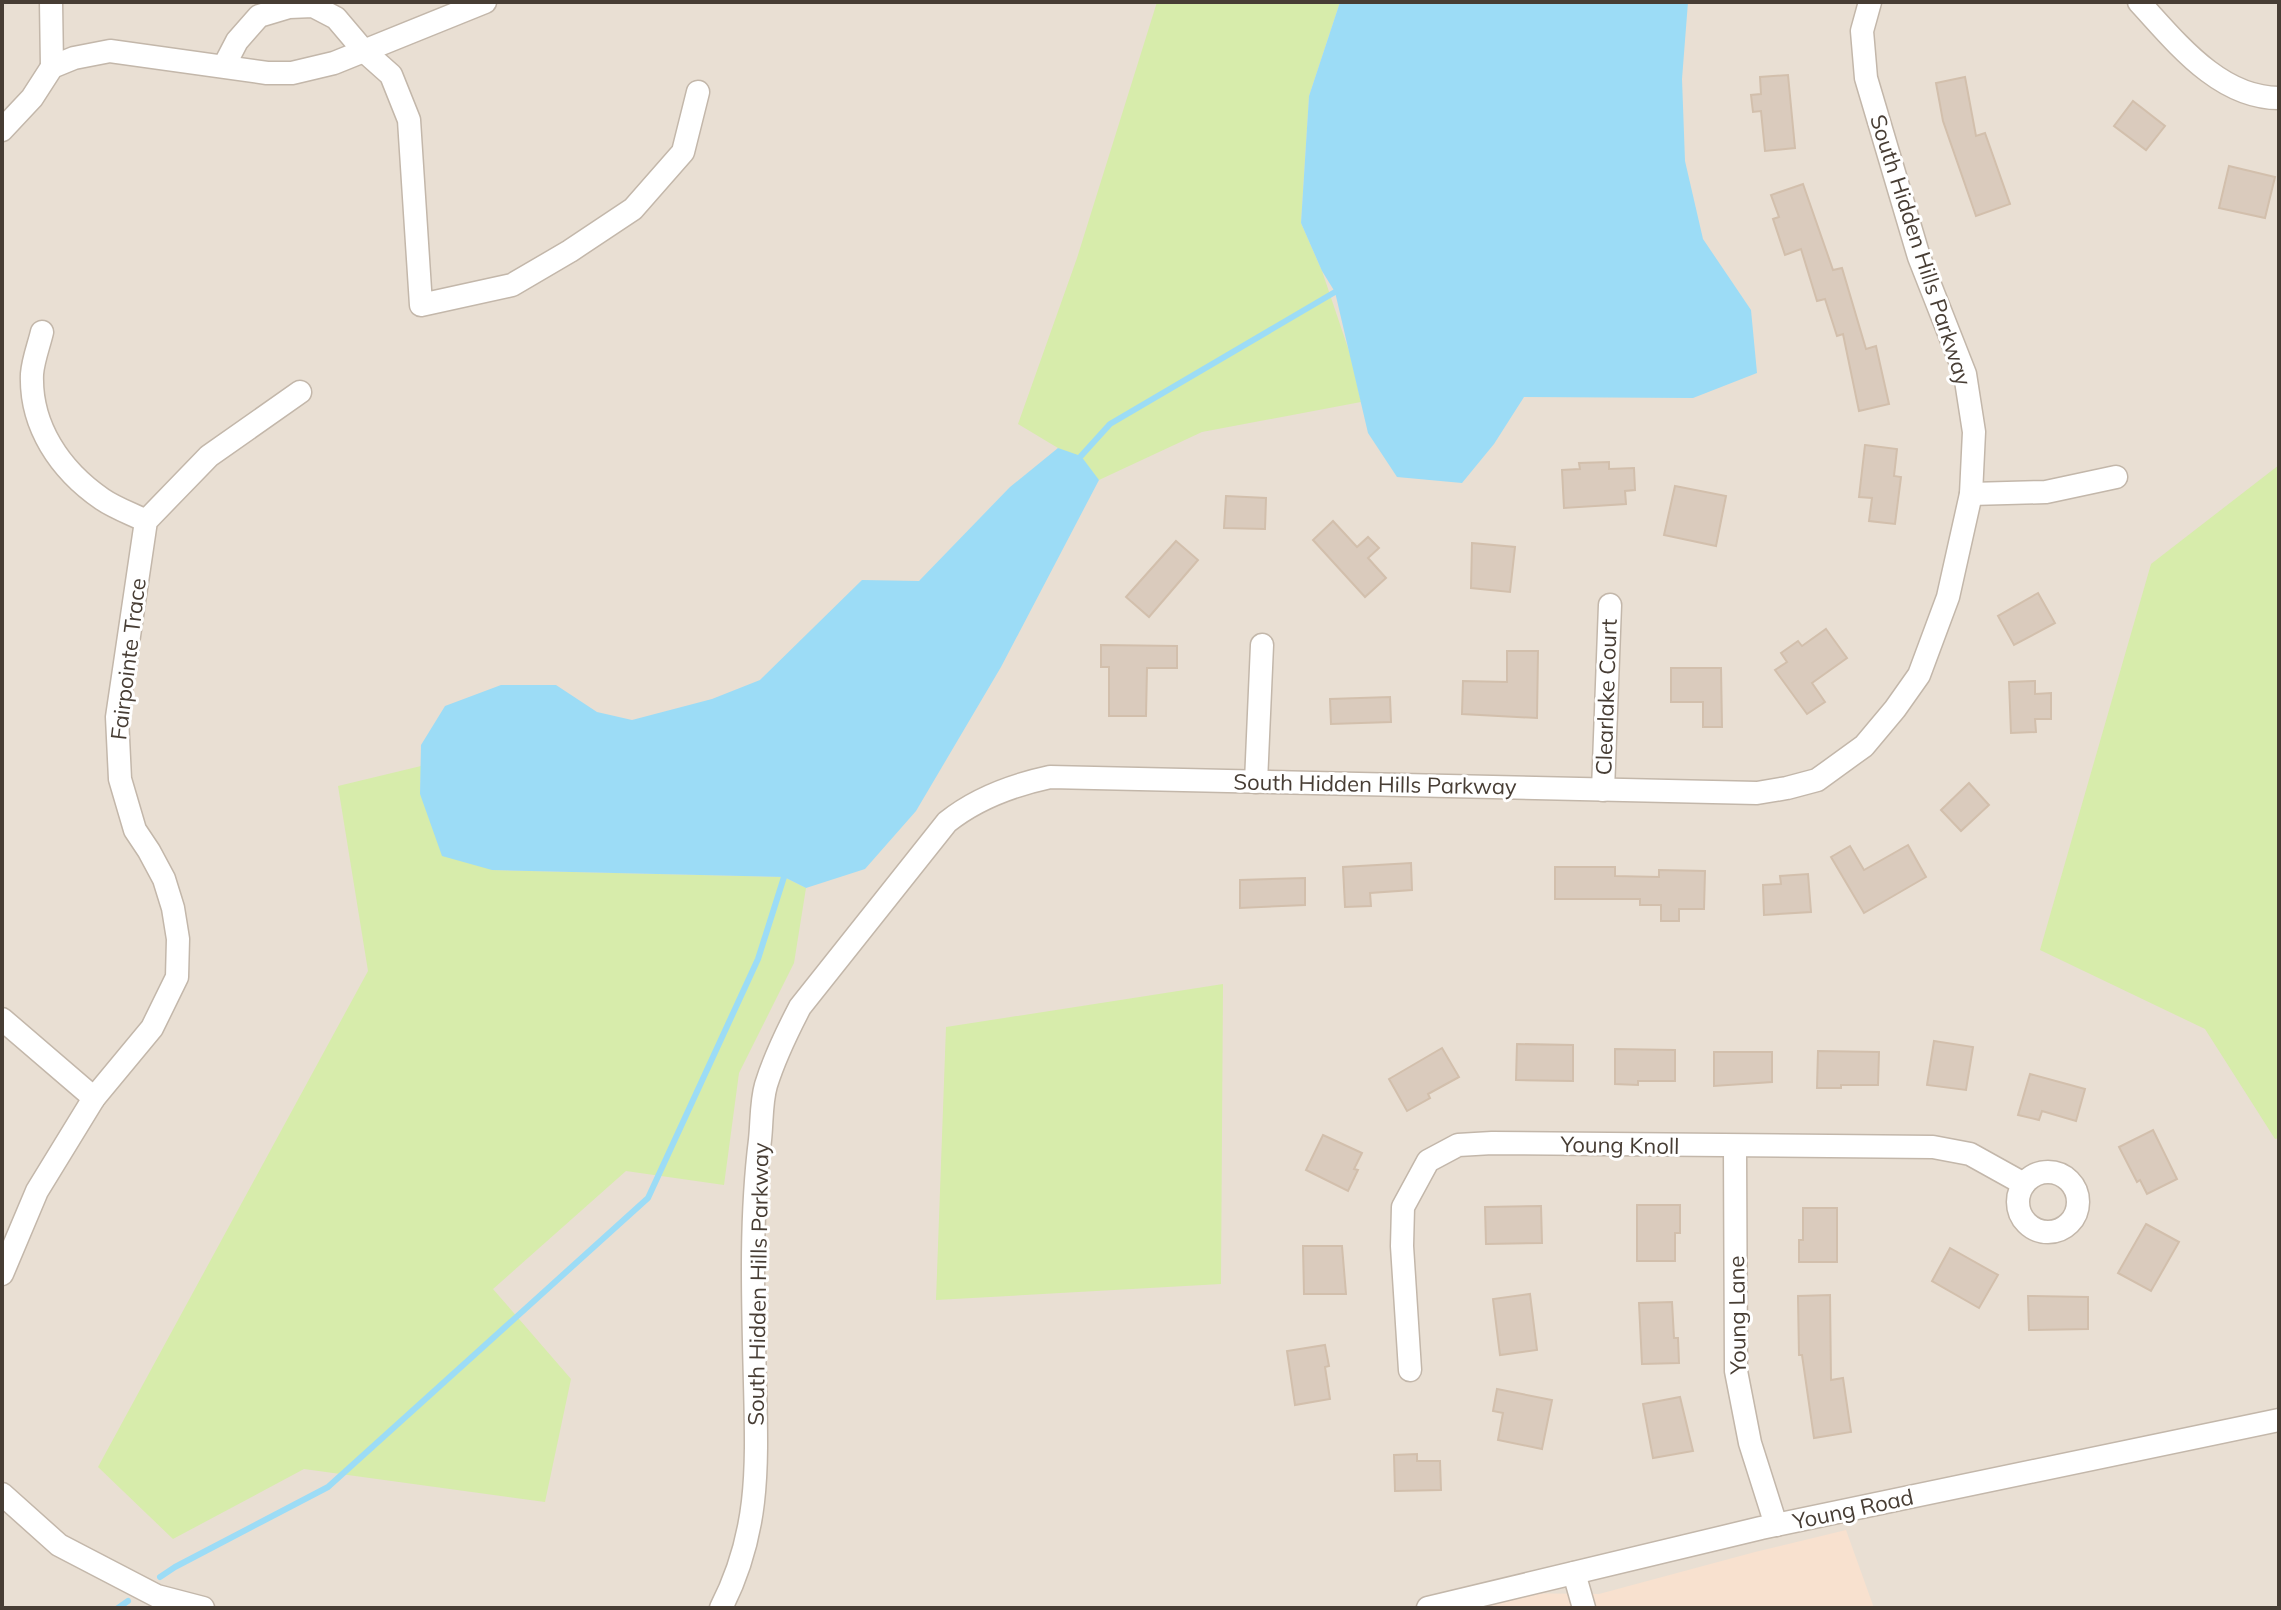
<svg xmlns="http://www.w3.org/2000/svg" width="2281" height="1610" viewBox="0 0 2281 1610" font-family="Mulish,sans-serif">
  <rect width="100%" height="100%" fill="#f4eee5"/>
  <rect fill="#e9dfd3" x="2" y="2" width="2277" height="1606"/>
  <path fill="#f8e1cf" d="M1846 1530 1874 1608H1446L1494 1593 1599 1594 1755 1552Z"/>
  <g fill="#d7ecab">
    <path d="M1157 2H1340L1309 96 1301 223 1322 271 1350 354 1361 402 1202 432 1099 480 1058 448 1018 424 1077 258Z"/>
    <path d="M2279 465V1138L2275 1139 2205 1029 2040 950 2151 564Z"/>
    <path d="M421 766 420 794 492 870 784 877 806 888 794 963 739 1073 724 1185 626 1171 493 1289 571 1379 545 1502 304 1469 173 1539 98 1467 368 971 338 786Z"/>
    <path d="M1223 984 1221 1284 936 1300 946 1027Z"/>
  </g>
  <g fill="#9cdcf6">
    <path d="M1340 2H1688L1682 79 1685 161 1703 239 1751 310 1757 373 1693 398 1524 397 1494 444 1462 483 1397 477 1368 433 1335 292 1322 271 1301 223 1309 96Z"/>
    <path d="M1058 448 1081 456 1099 480 1001 667 916 811 865 869 806 888 784 877 492 870 442 856 420 794 421 745 445 706 501 685H556L597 712 632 720 712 699 760 680 862 580 919 581 1010 487Z"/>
  </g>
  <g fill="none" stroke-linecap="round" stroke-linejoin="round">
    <g stroke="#9cdcf6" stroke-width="6">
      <path d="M1081 456 1110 424 1335 292"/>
      <path d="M160 1577 175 1567 328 1487 648 1198 758 959 784 877"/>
      <path d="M118 1608 128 1601"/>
    </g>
  </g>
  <g fill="#dacbbd" stroke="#d2bfac" stroke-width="2">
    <path d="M1788 75 1795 148 1765 151 1761 111 1753 112 1751 95 1761 94 1760 77Z"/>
    <path d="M1965 77 1976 136 1985 133 2010 204 1976 216 1943 121 1936 83Z"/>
    <path d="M2133 101 2165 126 2146 150 2114 126Z"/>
    <path d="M2229 166 2275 177 2265 218 2219 208Z"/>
    <path d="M1803 184 1833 270 1842 268 1866 349 1876 346 1889 404 1859 411 1843 334 1837 336 1825 299 1817 301 1801 249 1785 255 1773 219 1779 217 1771 195Z"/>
    <path d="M1865 445 1897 449 1894 476 1901 477 1895 524 1869 521 1872 498 1859 497Z"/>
    <path d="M1609 462V469L1634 468 1635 490 1625 491 1626 504 1564 508 1562 470 1580 469 1579 463Z"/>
    <path d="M1675 486 1726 496 1716 546 1664 535Z"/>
    <path d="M1226 496 1266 498 1265 529 1224 528Z"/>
    <path d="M1333 521 1357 547 1368 537 1379 548 1368 558 1386 578 1365 597 1313 540Z"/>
    <path d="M1176 541 1198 560 1149 617 1126 597Z"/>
    <path d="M1472 543 1515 547 1510 592 1471 588Z"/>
    <path d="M2038 593 2055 623 2014 645 1998 616Z"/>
    <path d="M1826 629 1847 658 1812 683 1825 702 1807 714 1775 670 1787 662 1781 653 1798 641 1802 646Z"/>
    <path d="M1101 645 1177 646V668H1147L1146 716H1109V667H1101Z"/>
    <path d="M1507 651H1538L1537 718 1462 714 1463 681 1507 682Z"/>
    <path d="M1671 668H1721L1722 727H1703V702H1671Z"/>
    <path d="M2035 681V694L2051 693V719H2035L2036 732 2011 733 2009 682Z"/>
    <path d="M1390 697 1391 722 1331 724 1330 699Z"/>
    <path d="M1969 783 1989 805 1961 831 1941 810Z"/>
    <path d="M1908 845 1926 877 1864 913 1831 857 1850 846 1864 870Z"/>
    <path d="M1411 863 1412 890 1370 893 1371 906 1345 907 1343 867Z"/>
    <path d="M1555 867H1615V876L1659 877V870L1705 871 1704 909H1679V921H1661V905H1640V899H1555Z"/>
    <path d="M1808 874 1811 912 1764 915 1763 885 1781 884 1780 876Z"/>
    <path d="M1305 878V905L1240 908V880Z"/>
    <path d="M1934 1041 1973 1047 1966 1090 1927 1085Z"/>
    <path d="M1517 1044 1573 1045V1081L1516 1080Z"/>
    <path d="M1442 1048 1459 1077 1428 1094 1430 1098 1407 1111 1389 1079Z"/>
    <path d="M1615 1049 1675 1050V1081H1638V1085L1615 1084Z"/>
    <path d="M1818 1051 1879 1052 1878 1085H1841V1088H1817Z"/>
    <path d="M1714 1052H1772V1082L1714 1086Z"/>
    <path d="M2030 1074 2085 1089 2076 1121 2042 1111 2039 1120 2018 1115Z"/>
    <path d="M2153 1130 2177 1179 2147 1194 2140 1180 2137 1182 2119 1147Z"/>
    <path d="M1323 1135 1362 1153 1354 1169 1358 1170 1348 1191 1306 1170Z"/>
    <path d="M1637 1205H1680V1233H1675V1261H1637Z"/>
    <path d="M1541 1206 1542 1243 1486 1244 1485 1207Z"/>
    <path d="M1803 1208H1837V1262H1799V1240H1803Z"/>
    <path d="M2146 1224 2179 1242 2151 1291 2118 1273Z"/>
    <path d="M1303 1246H1342L1346 1294H1304Z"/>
    <path d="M1950 1248 1998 1275 1979 1308 1932 1281Z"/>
    <path d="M1530 1294 1537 1350 1500 1355 1493 1299Z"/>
    <path d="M1830 1295 1831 1380 1843 1378 1851 1432 1814 1438 1802 1355H1799L1798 1296Z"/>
    <path d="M2028 1296 2088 1297V1329L2029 1330Z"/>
    <path d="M1672 1302 1674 1338H1678L1679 1363 1642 1364 1639 1303Z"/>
    <path d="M1325 1345 1329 1366 1325 1367 1330 1399 1295 1405 1287 1351Z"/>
    <path d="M1497 1389 1552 1400 1542 1449 1498 1440 1503 1413 1493 1411Z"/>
    <path d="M1680 1397 1693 1451 1653 1458 1643 1404Z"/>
    <path d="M1417 1454V1461H1440L1441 1490 1395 1491 1394 1455Z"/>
  </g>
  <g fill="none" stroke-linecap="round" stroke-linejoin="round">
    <g stroke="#c3b7aa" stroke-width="25">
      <g id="minor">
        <path d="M51 2 52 67"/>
        <path d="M2139 2C2176 42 2219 98 2279 98"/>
        <path d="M224 66 237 41 259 16 289 7 313 6 336 18 364 51 391 75 409 120 421 305 512 285 570 251 633 209 683 152 698 92"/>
        <path d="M2 130 32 98 52 67 74 58 110 51 267 73H292L334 63 485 2"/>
        <path d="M42 332C39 345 33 360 32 374 30 426 60 470 102 499 115 508 132 514 146 521"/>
        <path d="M1971 494 2046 492 2116 477"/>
        <path d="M1256 782 1262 645"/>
        <path d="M1603 790 1610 605"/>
        <path d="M2 1019 94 1098"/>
        <path d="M1735 1147 1736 1371 1750 1443 1776 1525"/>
        <circle cx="2048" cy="1202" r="30"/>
        <path d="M2 1274 37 1191 94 1098 152 1028 177 977 178 939 173 908 164 879 149 851 135 830 120 779 117 717 146 521 209 456 300 392"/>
        <path d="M1410 1370 1402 1246 1403 1207 1428 1161 1458 1145 1492 1143 1933 1147 1970 1154 2024 1184"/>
        <path d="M2 1494 59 1545 157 1596 203 1608"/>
        <path d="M1574 1573 1584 1608"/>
        <path d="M721 1608C760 1532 757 1466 755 1383 753 1302 750 1220 760 1140 762 1122 761 1102 766 1085 774 1059 787 1032 800 1007L947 822C977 798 1013 785 1050 777L1757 793 1787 788 1817 780 1864 746 1895 709 1919 675 1948 597 1971 494 1974 432 1965 374 1919 257 1866 78 1862 31 1870 2"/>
        <path d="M1428 1608 1761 1528 2279 1420"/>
      </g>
    </g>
    <use href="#minor" stroke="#fff" stroke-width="22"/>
  </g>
  <g text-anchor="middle" stroke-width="6" stroke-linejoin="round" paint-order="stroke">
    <g font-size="22" fill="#473d34" stroke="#fff">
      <text transform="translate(1921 250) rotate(72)" y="8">South Hidden Hills Parkway</text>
      <text transform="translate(128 659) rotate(-83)" y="8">Fairpointe Trace</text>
      <text transform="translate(1606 697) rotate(-88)" y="8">Clearlake Court</text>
      <text transform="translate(1375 784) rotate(1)" y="8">South Hidden Hills Parkway</text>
      <text transform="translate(1620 1145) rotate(1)" y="8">Young Knoll</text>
      <text transform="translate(758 1284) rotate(-89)" y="8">South Hidden Hills Parkway</text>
      <text transform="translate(1737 1315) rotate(-91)" y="8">Young Lane</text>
      <text transform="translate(1853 1509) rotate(-12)" y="8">Young Road</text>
    </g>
  </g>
  <rect width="2281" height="1610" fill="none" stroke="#473d34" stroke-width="8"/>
</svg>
